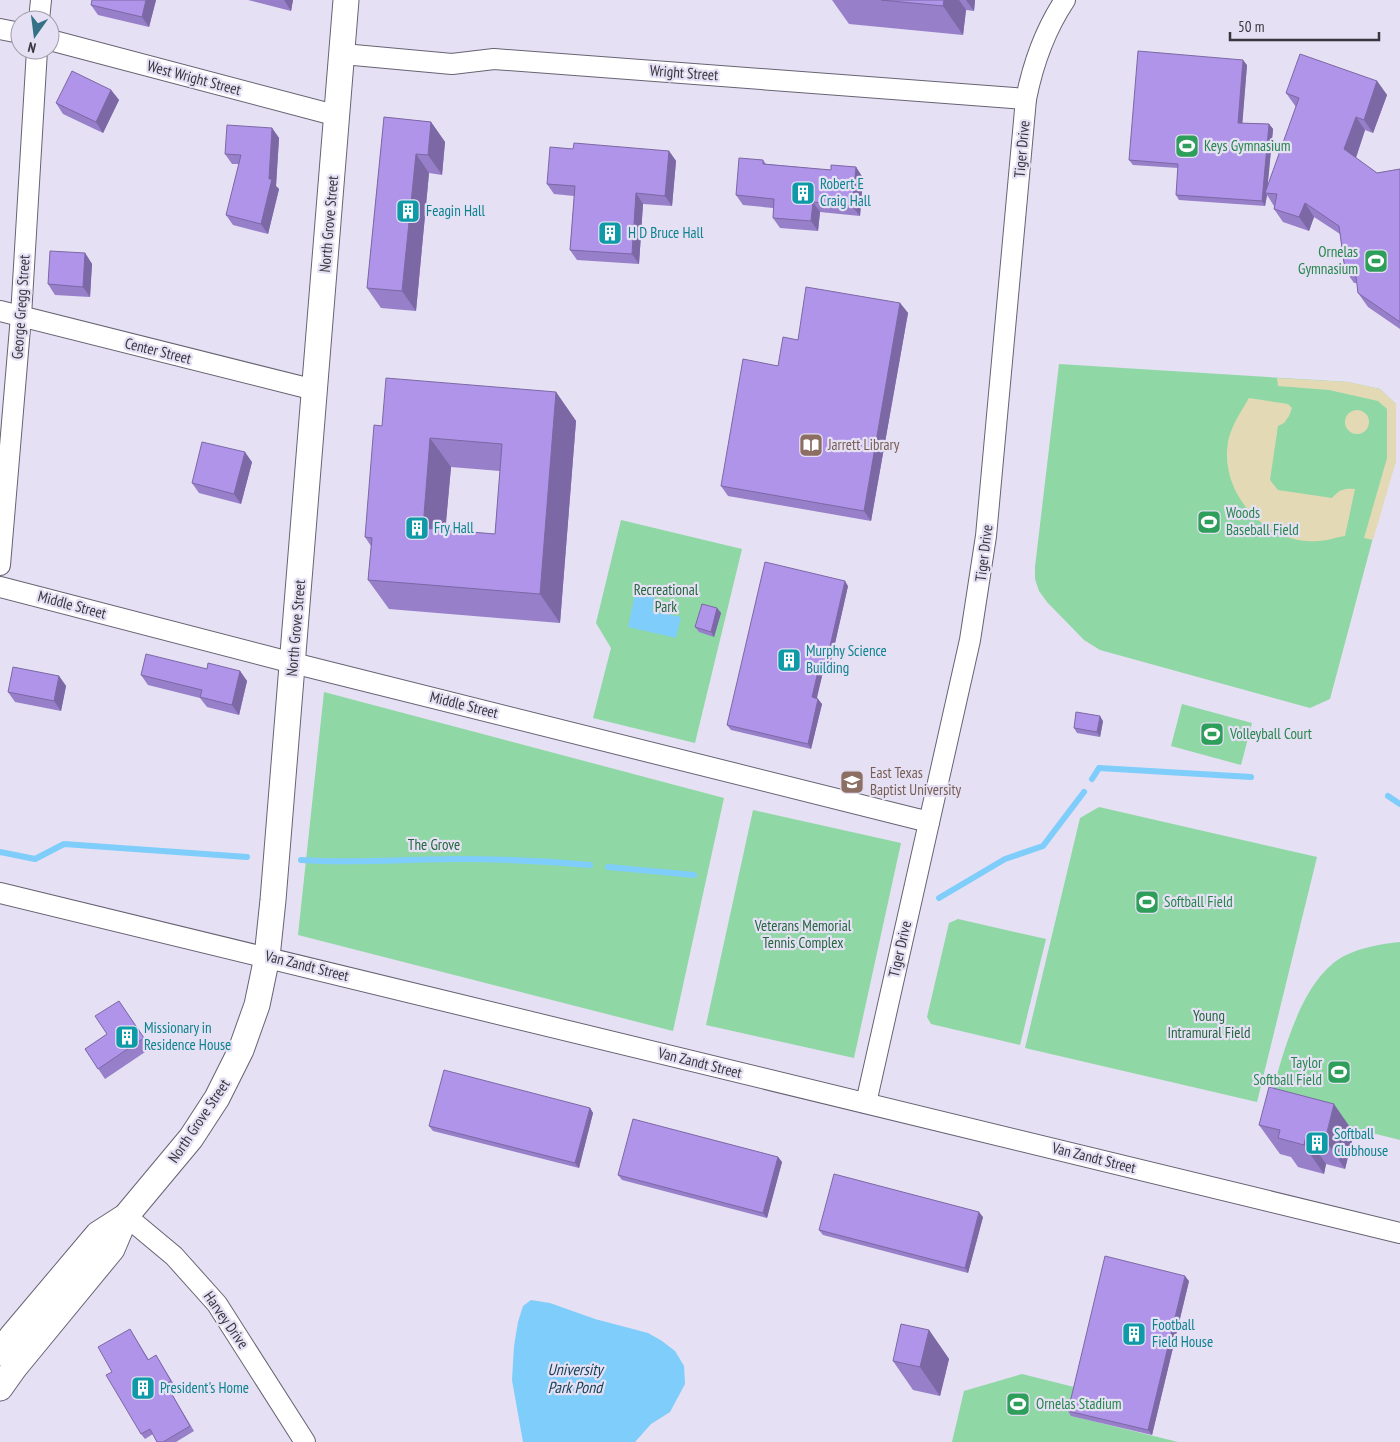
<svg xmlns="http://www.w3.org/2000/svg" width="1400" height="1442" viewBox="0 0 1400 1442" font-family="'PT Sans Narrow',sans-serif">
  <rect width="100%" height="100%" fill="#e5e0f3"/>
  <g fill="#8fd7a5">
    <path d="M1059 364 1348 382 1380 389 1396 404V461L1382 504 1330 699 1310 708 1100 650 1084 640 1047 602 1039 591 1035 579V567Z"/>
    <path d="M621 520 742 549 695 743 593 718 611 648 596 623Z"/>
    <path d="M324 692 724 798 673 1031 298 935Z"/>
    <path d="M1182 704 1252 723 1241 765 1171 746Z"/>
    <path d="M1099 807 1317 857 1257 1102 1025 1048 1080 818Z"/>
    <path d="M753 810 901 843 854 1058 706 1025Z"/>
    <path d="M958 919 1046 939 1020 1045 931 1024 927 1017 949 923Z"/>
    <path d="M1400 942V1140L1268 1107C1281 1062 1299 980 1344 956 1362 947 1381 944 1400 942Z"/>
    <path d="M1022 1374 1078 1388 1072 1416 1178 1442H952L964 1391Z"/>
  </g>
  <g fill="#e3dab5">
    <path d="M1277 378 1348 382 1380 389 1396 404V461L1373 540 1364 538 1387 458V409L1378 401 1329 390 1278 386Z"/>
    <path d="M1249 398 1288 404 1292 408 1289 416 1284 423 1278 426 1270 480 1278 490 1332 498C1339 490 1344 488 1355 489L1345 536C1336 537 1327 541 1318 541 1267 545 1219 494 1228 442 1231 426 1241 412 1249 398Z"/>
    <circle cx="1357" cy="422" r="12"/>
  </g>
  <g fill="#7fcdfa">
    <path d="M636 589 655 594 652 611 681 617 676 638 628 627Z"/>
    <path d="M531 1300 550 1303 595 1319 648 1333 662 1341 675 1351 684 1366 685 1384 670 1412 651 1424 635 1442H523L512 1380 514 1346 518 1322 523 1306Z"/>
  </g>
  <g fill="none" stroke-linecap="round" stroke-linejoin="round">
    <g stroke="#7fcdfa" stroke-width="6">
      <path d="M1092 779 1099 768 1251 777"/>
      <path d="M1388 796 1400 804"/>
      <path d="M0 852 35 859 64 844 247 857"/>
      <path d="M301 860C353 864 405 859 457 859 502 859 546 861 590 865"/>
      <path d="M608 867 694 875"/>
      <path d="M939 898 1005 859 1043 846 1084 792"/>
    </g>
    <g stroke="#676373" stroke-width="22">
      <g id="minor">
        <path d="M39 20 41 0"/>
        <path d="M0 29 20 33"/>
        <path d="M50 40 338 116"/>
        <path d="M343 54 452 64 494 59 1026 99"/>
        <path d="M0 311 315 390"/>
        <path d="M0 565 21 316 37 50"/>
        <path d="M0 587 293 663 929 822"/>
        <path d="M0 893 1400 1233"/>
        <path d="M866 1103 970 640 986 536 1026 99C1033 64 1045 30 1065 0"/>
        <path d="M126 1216 174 1256 217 1304 305 1442"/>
      </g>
    </g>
    <g stroke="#676373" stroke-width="27">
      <g id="major">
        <path d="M0 1353 12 1336 98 1234 126 1216 191 1138 217 1098 241 1050 257 1005 267 957 273 900 346 0"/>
        <path d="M0 1388 15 1367 112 1249 126 1216"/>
      </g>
    </g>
    <use href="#minor" stroke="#fff" stroke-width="20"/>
    <use href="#major" stroke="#fff" stroke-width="25"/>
  </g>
  <g fill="#977fc9" fill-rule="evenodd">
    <path d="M92 0H156L149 27 98 15 91 5Z"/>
    <path d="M248 0H293L291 11Z"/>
    <path d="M832 0H975L974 11 966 10 963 35 849 24Z"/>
    <path d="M1247 65 1242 123 1269 124 1273 129 1267 188 1296 107 1286 93 1377 81 1387 95 1373 133 1365 130 1356 158 1377 173 1400 169V329L1368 307 1358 293 1357 283H1354L1345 270 1340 234 1314 217 1309 231 1283 222 1274 209V206L1267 195 1265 206 1179 200 1176 195 1178 168 1133 165 1129 160Z"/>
    <path d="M111 90 119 100 103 133 63 114 56 103Z"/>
    <path d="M384 117 431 122 445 142 442 175 429 173 416 311 381 308 367 288Z"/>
    <path d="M272 128 279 138 276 186 279 189 268 234 233 225 226 215 239 164H232L225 154Z"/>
    <path d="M573 149 669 151 676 161 672 206 643 204 639 264 577 260 570 250 574 196 554 194 547 184Z"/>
    <path d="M763 160 766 164 831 170 856 167 863 178 860 216 820 212 818 231 780 228 773 218V208L743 205 736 195Z"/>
    <path d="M85 253 92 264 90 297 55 295 48 284Z"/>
    <path d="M900 303 908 313 871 521 728 496 721 486 778 366 798 340Z"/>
    <path d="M556 392 576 421 560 623 389 609 368 580 371 546 365 537 382 426ZM451 467 500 471 495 534 445 530Z"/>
    <path d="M252 462 241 504 199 493 192 483Z"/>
    <path d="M848 586 828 674 823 672 816 698 822 704 811 749 731 730 727 725Z"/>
    <path d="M717 608 721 613 714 637 699 632 695 627Z"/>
    <path d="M207 669 240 671 247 681 239 715 207 707 200 698 148 685 141 675Z"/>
    <path d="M59 676 66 686 61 711 15 702 8 692Z"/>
    <path d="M1103 721 1100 737 1077 733 1074 728Z"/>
    <path d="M119 1001 151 1048 105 1079 85 1049 107 1034Z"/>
    <path d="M590 1108 593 1113 579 1168 433 1131 429 1126Z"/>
    <path d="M1259 1125 1354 1133 1345 1169 1326 1164 1324 1174 1298 1167 1291 1157 1280 1154Z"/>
    <path d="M778 1157 782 1162 767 1218 622 1180 618 1175Z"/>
    <path d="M983 1217 968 1273 823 1235 819 1230Z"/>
    <path d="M1189 1281 1152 1435 1071 1416 1068 1411Z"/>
    <path d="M929 1330 949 1359 940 1396 913 1390 893 1361Z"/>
    <path d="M133 1334 149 1360H159L175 1386 169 1389 194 1431 176 1442H157L153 1434 145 1439 141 1434 112 1372Z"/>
  </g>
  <g fill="#7b68a4">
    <path d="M146 0H156L149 27 142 17Z"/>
    <path d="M284 0H293L291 11Z"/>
    <path d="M944 0H959L966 10 963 35 943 6Z"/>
    <path d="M966 0H975L974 11Z"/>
    <path d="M1243 60 1247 65 1242 128 1238 123Z"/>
    <path d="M1377 81 1387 95 1373 133 1364 120Z"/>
    <path d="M111 90 119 100 103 133 96 122Z"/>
    <path d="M1356 117 1365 130 1354 163 1344 149Z"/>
    <path d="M431 122 445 142 442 175 428 155Z"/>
    <path d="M1269 124 1273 129 1267 193H1265L1267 195 1265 206 1262 201Z"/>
    <path d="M272 128 279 138 276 186 279 189 268 234 261 224 269 179Z"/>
    <path d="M669 151 676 161 672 206 665 196Z"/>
    <path d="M416 154 429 173 416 311 402 291Z"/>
    <path d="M856 167 863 178 860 216 852 206Z"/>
    <path d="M636 193 643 204 639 264 632 254Z"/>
    <path d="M813 202 820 212 818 231 811 221Z"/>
    <path d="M1305 203 1314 217 1309 231 1299 217Z"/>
    <path d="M85 253 92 264 90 297 83 287Z"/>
    <path d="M900 303 908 313 871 521 864 511Z"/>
    <path d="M556 392 576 421 560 623 540 594Z"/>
    <path d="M430 438 451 467 443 557 423 528Z"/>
    <path d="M245 452 252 462 241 504 234 494Z"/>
    <path d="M845 581 848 586 828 674 825 668Z"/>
    <path d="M717 608 721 613 714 637 711 632Z"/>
    <path d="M819 667 823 672 816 702 812 697Z"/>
    <path d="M240 671 247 681 239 715 232 705Z"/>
    <path d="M59 676 66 686 61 711 54 701Z"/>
    <path d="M818 699 822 704 811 749 808 744Z"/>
    <path d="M1100 716 1103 721 1100 737 1097 732Z"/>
    <path d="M1334 1104 1354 1133 1345 1169 1325 1140Z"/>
    <path d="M590 1108 593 1113 579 1168 575 1163Z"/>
    <path d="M1306 1135 1326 1164 1324 1174 1304 1145Z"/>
    <path d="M778 1157 782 1162 767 1218 763 1213Z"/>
    <path d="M979 1212 983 1217 968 1273 965 1268Z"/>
    <path d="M1185 1276 1189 1281 1152 1435 1148 1430Z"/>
    <path d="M929 1330 949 1359 940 1396 920 1367Z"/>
  </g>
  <g fill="#b094ea" stroke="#7b68a4" fill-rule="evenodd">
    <path d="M92 0H146L142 17 91 5Z"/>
    <path d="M881 0H944L943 6Z"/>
    <path d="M1138 51 1243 60 1238 123 1269 124 1262 201 1176 195 1178 164 1129 160Z"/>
    <path d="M1300 54 1377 81 1364 120 1356 117 1344 149 1377 173 1400 169V322L1358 293 1355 268 1345 270 1339 226 1305 203 1299 217 1274 209 1277 194 1265 193 1299 98 1286 93Z"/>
    <path d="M72 71 111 90 96 122 56 103Z"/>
    <path d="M384 117 431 122 428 155 416 154 402 291 367 288Z"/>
    <path d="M227 125 272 128 269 179H272L261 224 226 215 241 155 225 154Z"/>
    <path d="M574 143 669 151 665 196 636 193 632 254 570 250 575 186 547 184 550 147 573 149Z"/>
    <path d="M739 158 763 160V164L831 170V165L856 167 852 206 813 202 811 221 773 218 774 199 736 195Z"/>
    <path d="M50 251 85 253 83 287 48 284Z"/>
    <path d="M806 287 900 303 864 511 721 486 743 359 778 366 783 337 798 340Z"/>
    <path d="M386 378 556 392 540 594 368 580 372 538 365 537 374 425 382 426ZM430 438 502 444 495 534 423 528Z"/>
    <path d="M202 442 245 452 234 494 192 483Z"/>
    <path d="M765 562 845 581 825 668 819 667 812 697 818 699 808 744 727 725Z"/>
    <path d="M702 604 717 608 711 632 695 627Z"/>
    <path d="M146 654 207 669 208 663 240 671 232 705 200 697 202 690 141 675Z"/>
    <path d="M13 667 59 676 54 701 8 692Z"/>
    <path d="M1076 712 1100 716 1097 732 1074 728Z"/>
    <path d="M119 1001 144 1038 98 1069 85 1049 107 1034 95 1016Z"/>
    <path d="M444 1070 590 1108 575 1163 429 1126Z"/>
    <path d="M1269 1087 1334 1104 1325 1140 1306 1135 1304 1145 1278 1138 1280 1130 1259 1125Z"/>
    <path d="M633 1119 778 1157 763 1213 618 1175Z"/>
    <path d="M834 1174 979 1212 965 1268 819 1230Z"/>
    <path d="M1105 1256 1185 1276 1148 1430 1068 1411Z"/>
    <path d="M901 1324 929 1330 920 1367 893 1361Z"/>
    <path d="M130 1329 148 1360 156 1355 171 1381 166 1384 190 1426 163 1442H157L150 1429 141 1434 106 1375 112 1372 98 1347Z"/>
  </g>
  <defs>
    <g id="stadium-square" transform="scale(1.25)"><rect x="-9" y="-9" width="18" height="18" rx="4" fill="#2e9e5b" stroke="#e5e0f3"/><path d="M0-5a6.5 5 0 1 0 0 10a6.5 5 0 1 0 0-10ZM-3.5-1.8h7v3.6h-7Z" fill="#fff"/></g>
    <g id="building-square" transform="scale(1.25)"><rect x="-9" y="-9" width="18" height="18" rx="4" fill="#0f9aa8" stroke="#e5e0f3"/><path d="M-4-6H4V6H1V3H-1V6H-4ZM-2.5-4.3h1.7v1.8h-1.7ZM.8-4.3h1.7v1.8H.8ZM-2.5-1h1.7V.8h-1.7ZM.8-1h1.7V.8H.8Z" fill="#fff"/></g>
    <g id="library-square" transform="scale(1.25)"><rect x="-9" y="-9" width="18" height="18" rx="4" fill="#8d6e63" stroke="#e5e0f3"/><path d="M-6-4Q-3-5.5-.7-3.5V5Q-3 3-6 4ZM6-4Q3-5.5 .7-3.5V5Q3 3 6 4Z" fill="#fff"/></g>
    <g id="university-square" transform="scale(1.25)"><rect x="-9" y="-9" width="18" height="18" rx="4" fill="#8d6e63" stroke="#e5e0f3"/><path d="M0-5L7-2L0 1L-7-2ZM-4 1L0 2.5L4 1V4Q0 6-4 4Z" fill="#fff"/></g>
  </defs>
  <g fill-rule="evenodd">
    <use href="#stadium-square" x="1187" y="146"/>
    <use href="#building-square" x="803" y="193"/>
    <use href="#building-square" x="408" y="211"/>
    <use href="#building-square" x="610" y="233"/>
    <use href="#stadium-square" x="1376" y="261"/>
    <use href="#library-square" x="811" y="445"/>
    <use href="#stadium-square" x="1209" y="522"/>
    <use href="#building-square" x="417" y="528"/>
    <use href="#building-square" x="789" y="660"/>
    <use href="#stadium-square" x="1212" y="734"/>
    <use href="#university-square" x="852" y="782"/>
    <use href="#stadium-square" x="1147" y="902"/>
    <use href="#building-square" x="127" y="1037"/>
    <use href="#stadium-square" x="1339" y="1072"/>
    <use href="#building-square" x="1317" y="1143"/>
    <use href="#building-square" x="1134" y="1334"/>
    <use href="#building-square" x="143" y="1388"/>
    <use href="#stadium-square" x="1018" y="1404"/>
  </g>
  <g text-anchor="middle" stroke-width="4.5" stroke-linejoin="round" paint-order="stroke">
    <g font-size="15" fill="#38363e" stroke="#e5e0f3">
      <text transform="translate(684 73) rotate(4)" y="5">Wright Street</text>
      <text transform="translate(194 78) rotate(15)" y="5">West Wright Street</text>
      <text transform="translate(1022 149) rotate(-85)" y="5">Tiger Drive</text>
      <text transform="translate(329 224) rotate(-85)" y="5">North Grove Street</text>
      <text transform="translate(21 307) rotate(-86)" y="5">George Gregg Street</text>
      <text transform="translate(158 351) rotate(14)" y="5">Center Street</text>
      <text transform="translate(984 553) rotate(-83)" y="5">Tiger Drive</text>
      <text transform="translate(72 605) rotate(15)" y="5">Middle Street</text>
      <text transform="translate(296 628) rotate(-85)" y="5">North Grove Street</text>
      <text transform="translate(464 705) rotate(14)" y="5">Middle Street</text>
      <text transform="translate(900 949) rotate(-77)" y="5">Tiger Drive</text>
      <text transform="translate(307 966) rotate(14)" y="5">Van Zandt Street</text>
      <text transform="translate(700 1063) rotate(14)" y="5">Van Zandt Street</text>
      <text transform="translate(199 1121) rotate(-56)" y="5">North Grove Street</text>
      <text transform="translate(1094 1158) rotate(14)" y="5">Van Zandt Street</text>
      <text transform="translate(226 1320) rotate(55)" y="5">Harvey Drive</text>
    </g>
    <g font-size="15" fill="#27864d" stroke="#e5e0f3" text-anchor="start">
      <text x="1204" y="151">Keys Gymnasium</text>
      <text x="1358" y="257" text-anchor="end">Ornelas<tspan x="1358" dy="17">Gymnasium</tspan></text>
      <text x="1226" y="518">Woods<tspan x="1226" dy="17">Baseball Field</tspan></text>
      <text x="1230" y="739">Volleyball Court</text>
      <text x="1164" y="907">Softball Field</text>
      <text x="1322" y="1068" text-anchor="end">Taylor<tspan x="1322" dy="17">Softball Field</tspan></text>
      <text x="1036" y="1409">Ornelas Stadium</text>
    </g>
    <g font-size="15" fill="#0d838f" stroke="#e5e0f3" text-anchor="start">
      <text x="820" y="189">Robert E<tspan x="820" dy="17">Craig Hall</tspan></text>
      <text x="426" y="216">Feagin Hall</text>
      <text x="628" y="238">H D Bruce Hall</text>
      <text x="434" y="533">Fry Hall</text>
      <text x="806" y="656">Murphy Science<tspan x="806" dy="17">Building</tspan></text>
      <text x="144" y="1033">Missionary in<tspan x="144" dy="17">Residence House</tspan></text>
      <text x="1334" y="1139">Softball<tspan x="1334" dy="17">Clubhouse</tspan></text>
      <text x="1152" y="1330">Football<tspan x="1152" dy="17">Field House</tspan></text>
      <text x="160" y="1393">President's Home</text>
    </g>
    <g font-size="15" fill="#785e54" stroke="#e5e0f3" text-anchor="start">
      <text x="828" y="450">Jarrett Library</text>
      <text x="870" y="778">East Texas<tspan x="870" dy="17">Baptist University</tspan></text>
    </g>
    <g font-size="15" fill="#25663e" stroke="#e5e0f3">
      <text x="666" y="595">Recreational<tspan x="666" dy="17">Park</tspan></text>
      <text x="434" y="850">The Grove</text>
      <text x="803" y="931">Veterans Memorial<tspan x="803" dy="17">Tennis Complex</tspan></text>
      <text x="1209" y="1021">Young<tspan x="1209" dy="17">Intramural Field</tspan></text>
    </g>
    <g font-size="16" font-style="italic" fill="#164259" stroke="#e5e0f3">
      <text x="575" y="1375">University<tspan x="575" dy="18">Park Pond</tspan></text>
    </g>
  </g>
  <g transform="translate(35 35) rotate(194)"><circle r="24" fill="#e5e0f3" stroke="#a09cab"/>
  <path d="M0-4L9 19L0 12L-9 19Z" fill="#347187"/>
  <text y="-8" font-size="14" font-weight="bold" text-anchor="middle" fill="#38363e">N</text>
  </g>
  <path d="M1230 32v8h149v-8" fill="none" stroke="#38363e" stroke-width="2.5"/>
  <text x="1238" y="32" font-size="15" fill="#38363e" stroke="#e5e0f3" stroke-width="4" paint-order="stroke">50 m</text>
</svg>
